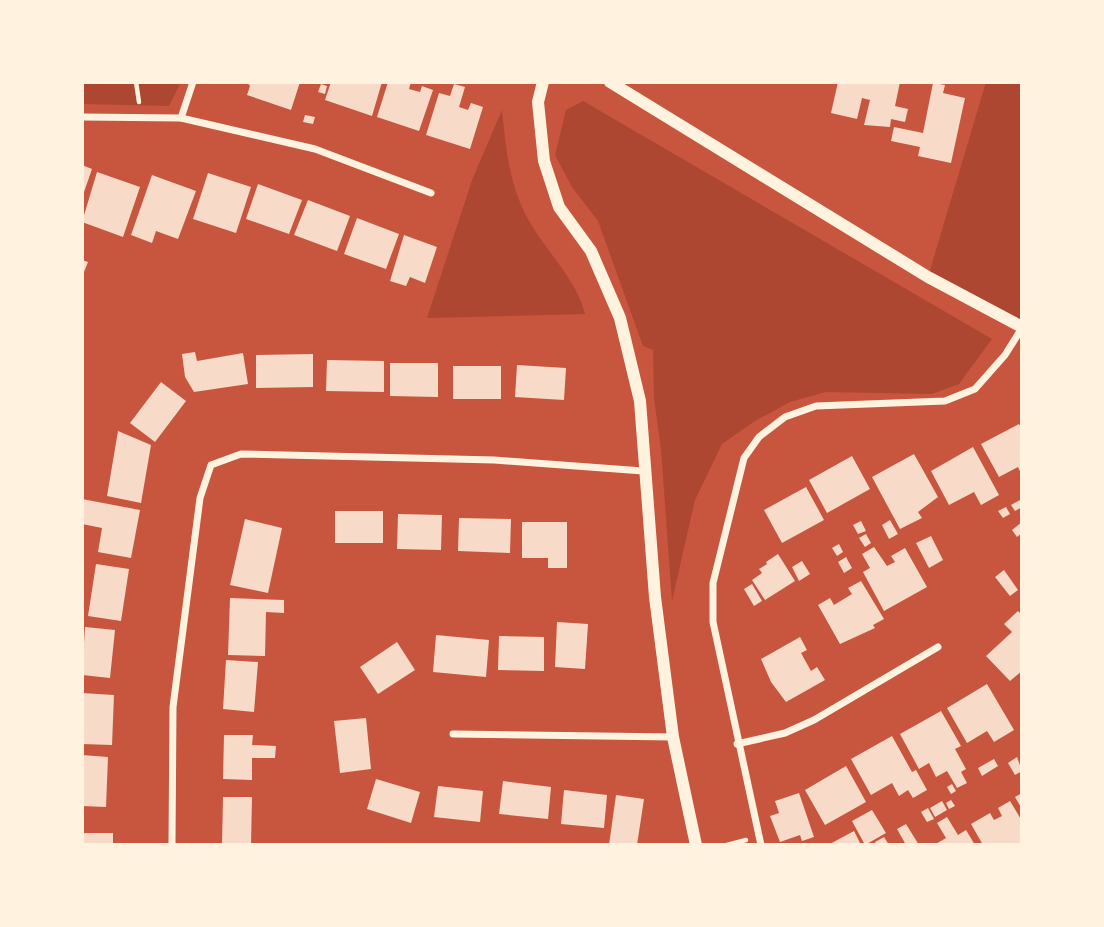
<svg xmlns="http://www.w3.org/2000/svg" width="1104" height="927" viewBox="0 0 1104 927" font-family="'Asap Condensed',sans-serif">
  <rect width="100%" height="100%" fill="#c8553d"/>
  <g fill="#ae4732">
    <path d="M82 82H181L169 106 82 104Z"/>
    <path d="M986 82H1022V323L928 277Z"/>
    <path d="M583 101 992 339 959 384 932 394 826 392 790 402 755 421 722 444 695 500 672 601 661 449 654 398 653 350 643 346 598 221 572 187 555 155 566 110Z"/>
    <path d="M502 110C506 150 509 185 529 221 547 253 576 278 585 314L427 318 472 180Z"/>
  </g>
  <g fill="#f7dbc8">
    <path d="M247 82H300L291 110 247 95 250 86Z"/>
    <path d="M331 82H382L372 116 325 100Z"/>
    <path d="M388 82H411L409 89 420 92 422 86 433 90 419 131 377 117Z"/>
    <path d="M838 82H900L895 106 908 109 905 122 891 119 890 127 864 125 870 100 862 98 857 119 831 113Z"/>
    <path d="M933 83 945 85 943 93 965 98 951 163 918 156 920 147 891 141 894 127 923 133Z"/>
    <path d="M321 84 327 86 325 94 318 92Z"/>
    <path d="M454 84 465 87 459 107 468 110 471 103 483 107 470 149 426 135 439 93 450 96Z"/>
    <path d="M305 115 315 117 313 124 303 122Z"/>
    <path d="M82 165 92 169 83 195H82Z"/>
    <path d="M97 172 140 187 123 237 82 222Z"/>
    <path d="M208 173 251 187 236 233 193 219Z"/>
    <path d="M152 175 196 191 178 239 156 231 152 243 131 235Z"/>
    <path d="M258 184 302 200 289 234 246 219Z"/>
    <path d="M308 200 350 216 337 251 294 235Z"/>
    <path d="M357 218 399 234 386 269 344 254Z"/>
    <path d="M404 235 437 247 425 283 410 277 406 286 390 281Z"/>
    <path d="M82 260 88 262 82 277Z"/>
    <path d="M195 352 197 361 243 353 248 384 194 392 185 377 182 354Z"/>
    <path d="M313 354V387L256 388V355Z"/>
    <path d="M327 360 384 361V392L326 391Z"/>
    <path d="M390 363H438V397L390 396Z"/>
    <path d="M517 365 566 368 564 400 515 397Z"/>
    <rect x="453" y="366" width="48" height="33"/>
    <path d="M161 382 186 401 155 442 130 423Z"/>
    <path d="M1019 424 1022 429V476L1018 467 999 477 981 444Z"/>
    <path d="M118 431 151 445 141 503 107 496Z"/>
    <path d="M973 447 999 495 981 505 974 492 949 505 931 471Z"/>
    <path d="M914 454 938 497 918 512 922 518 900 529 872 477Z"/>
    <path d="M852 456 870 489 827 513 809 480Z"/>
    <path d="M806 487 824 520 782 543 764 510Z"/>
    <path d="M82 499 140 510 131 558 98 552 102 528 82 524Z"/>
    <path d="M1020 500 1022 507 1015 511 1011 505Z"/>
    <path d="M1006 507 1010 514 1003 518 998 511Z"/>
    <rect x="335" y="511" width="48" height="32"/>
    <path d="M398 514 442 515 441 550 397 549Z"/>
    <path d="M459 518 511 519 510 553 458 551Z"/>
    <path d="M245 519 282 528 268 593 230 585Z"/>
    <path d="M890 520 898 534 889 539 882 525Z"/>
    <path d="M861 521 866 531 858 534 853 525Z"/>
    <path d="M522 522H567V568H548V558H522Z"/>
    <path d="M1022 522V533L1017 537 1012 530Z"/>
    <path d="M866 534 871 543 865 547 859 538Z"/>
    <path d="M931 536 943 560 929 568 916 543Z"/>
    <path d="M839 544 843 552 837 556 832 548Z"/>
    <path d="M874 547 887 566 895 562 891 556 905 548 927 587 884 611 863 572 870 568 862 554Z"/>
    <path d="M778 554 795 581 765 600 752 580 762 573 759 569 767 564 766 562Z"/>
    <path d="M846 557 852 568 844 573 838 562Z"/>
    <path d="M802 561 810 574 799 581 792 567Z"/>
    <path d="M96 564 129 569 121 621 88 616Z"/>
    <path d="M1004 570 1018 590 1010 596 995 577Z"/>
    <path d="M861 581 884 619 873 625 875 628 840 644 818 605 830 598 834 605 852 594 848 588Z"/>
    <path d="M752 584 762 601 754 606 744 589Z"/>
    <path d="M230 598 284 600V613L266 612 265 656 228 655Z"/>
    <path d="M1018 611 1022 615V671L1010 681 986 656 1012 632 1004 624Z"/>
    <path d="M557 622 588 624 585 669 555 667Z"/>
    <path d="M85 627 115 630 110 678 82 675Z"/>
    <path d="M436 635 489 640 486 677 433 672Z"/>
    <path d="M499 636 544 637V671L498 670Z"/>
    <path d="M800 637 807 650 801 653 811 671 817 667 825 680 786 702 771 682 761 659Z"/>
    <path d="M397 642 415 670 378 694 360 667Z"/>
    <path d="M226 660 258 662 254 712 223 709Z"/>
    <path d="M987 684 1014 730 994 742 987 731 967 743 947 708Z"/>
    <path d="M82 693 114 695 112 745 82 744Z"/>
    <path d="M941 711 961 746 955 749 966 769 961 772 967 783 957 788 947 771 936 777 929 763 919 769 900 734Z"/>
    <path d="M366 718 371 769 340 773 334 721Z"/>
    <path d="M224 735H253L252 745 276 746 275 758H252V780L223 779Z"/>
    <path d="M892 736 912 772 916 770 927 790 913 798 908 790 899 796 892 783 871 795 851 759Z"/>
    <path d="M82 755 108 757 106 807 82 806Z"/>
    <path d="M1017 757 1022 771 1015 775 1008 763Z"/>
    <path d="M994 759 998 766 982 776 978 768Z"/>
    <path d="M846 766 866 802 825 825 805 790Z"/>
    <path d="M376 779 420 792 411 823 367 809Z"/>
    <path d="M503 781 551 787 548 819 499 814Z"/>
    <path d="M952 784 956 791 951 794 947 787Z"/>
    <path d="M438 786 483 791 480 822 434 817Z"/>
    <path d="M564 790 607 795 604 828 561 824Z"/>
    <path d="M799 793 814 837 802 841 800 835 780 842 770 816 779 813 775 801Z"/>
    <path d="M1022 793V809L1015 797Z"/>
    <path d="M616 795 644 799 637 845H609Z"/>
    <path d="M223 797H252L251 845 222 844Z"/>
    <path d="M951 800 955 806 949 809 946 803Z"/>
    <path d="M942 801 947 810 935 817 930 808Z"/>
    <path d="M1010 801 1022 821V845H983L971 824 990 813 994 820 1002 816 998 808Z"/>
    <path d="M928 808 934 819 927 822 921 812Z"/>
    <path d="M872 810 886 833 865 845 852 821Z"/>
    <path d="M947 817 958 835 966 830 975 845H934L946 838 937 823Z"/>
    <path d="M906 824 919 845H906L897 829Z"/>
    <path d="M854 831 861 845H828Z"/>
    <rect x="82" y="833" width="31" height="12"/>
    <path d="M884 837 889 845H876L875 842Z"/>
  </g>
  <g fill="none" stroke-linecap="round" stroke-linejoin="round">
    <g stroke="#fff3e0" stroke-width="4.5">
      <path d="M136 82 139 102"/>
      <path d="M727 845 746 840"/>
    </g>
    <g stroke="#fff3e0" stroke-width="7">
      <path d="M82 117 181 118 315 149 431 193"/>
      <path d="M181 118 193 82"/>
      <path d="M453 734 673 737"/>
      <path d="M737 744 785 733 814 720 938 647"/>
      <path d="M172 845 173 707 200 498 211 465 241 454 494 460 643 471"/>
      <path d="M761 845 713 622V583L744 458 759 437 785 417 816 406 945 401 975 389 1005 355 1022 328"/>
    </g>
    <g stroke="#fff3e0" stroke-width="12">
      <path d="M543 82 538 102 544 161 559 207 591 251 620 318 640 401 655 597 673 737 696 845"/>
      <path d="M610 82 928 277 1022 327"/>
    </g>
  </g>
  <rect width="1104" height="927" fill="none" stroke="#fff3e0" stroke-width="168"/>
</svg>
